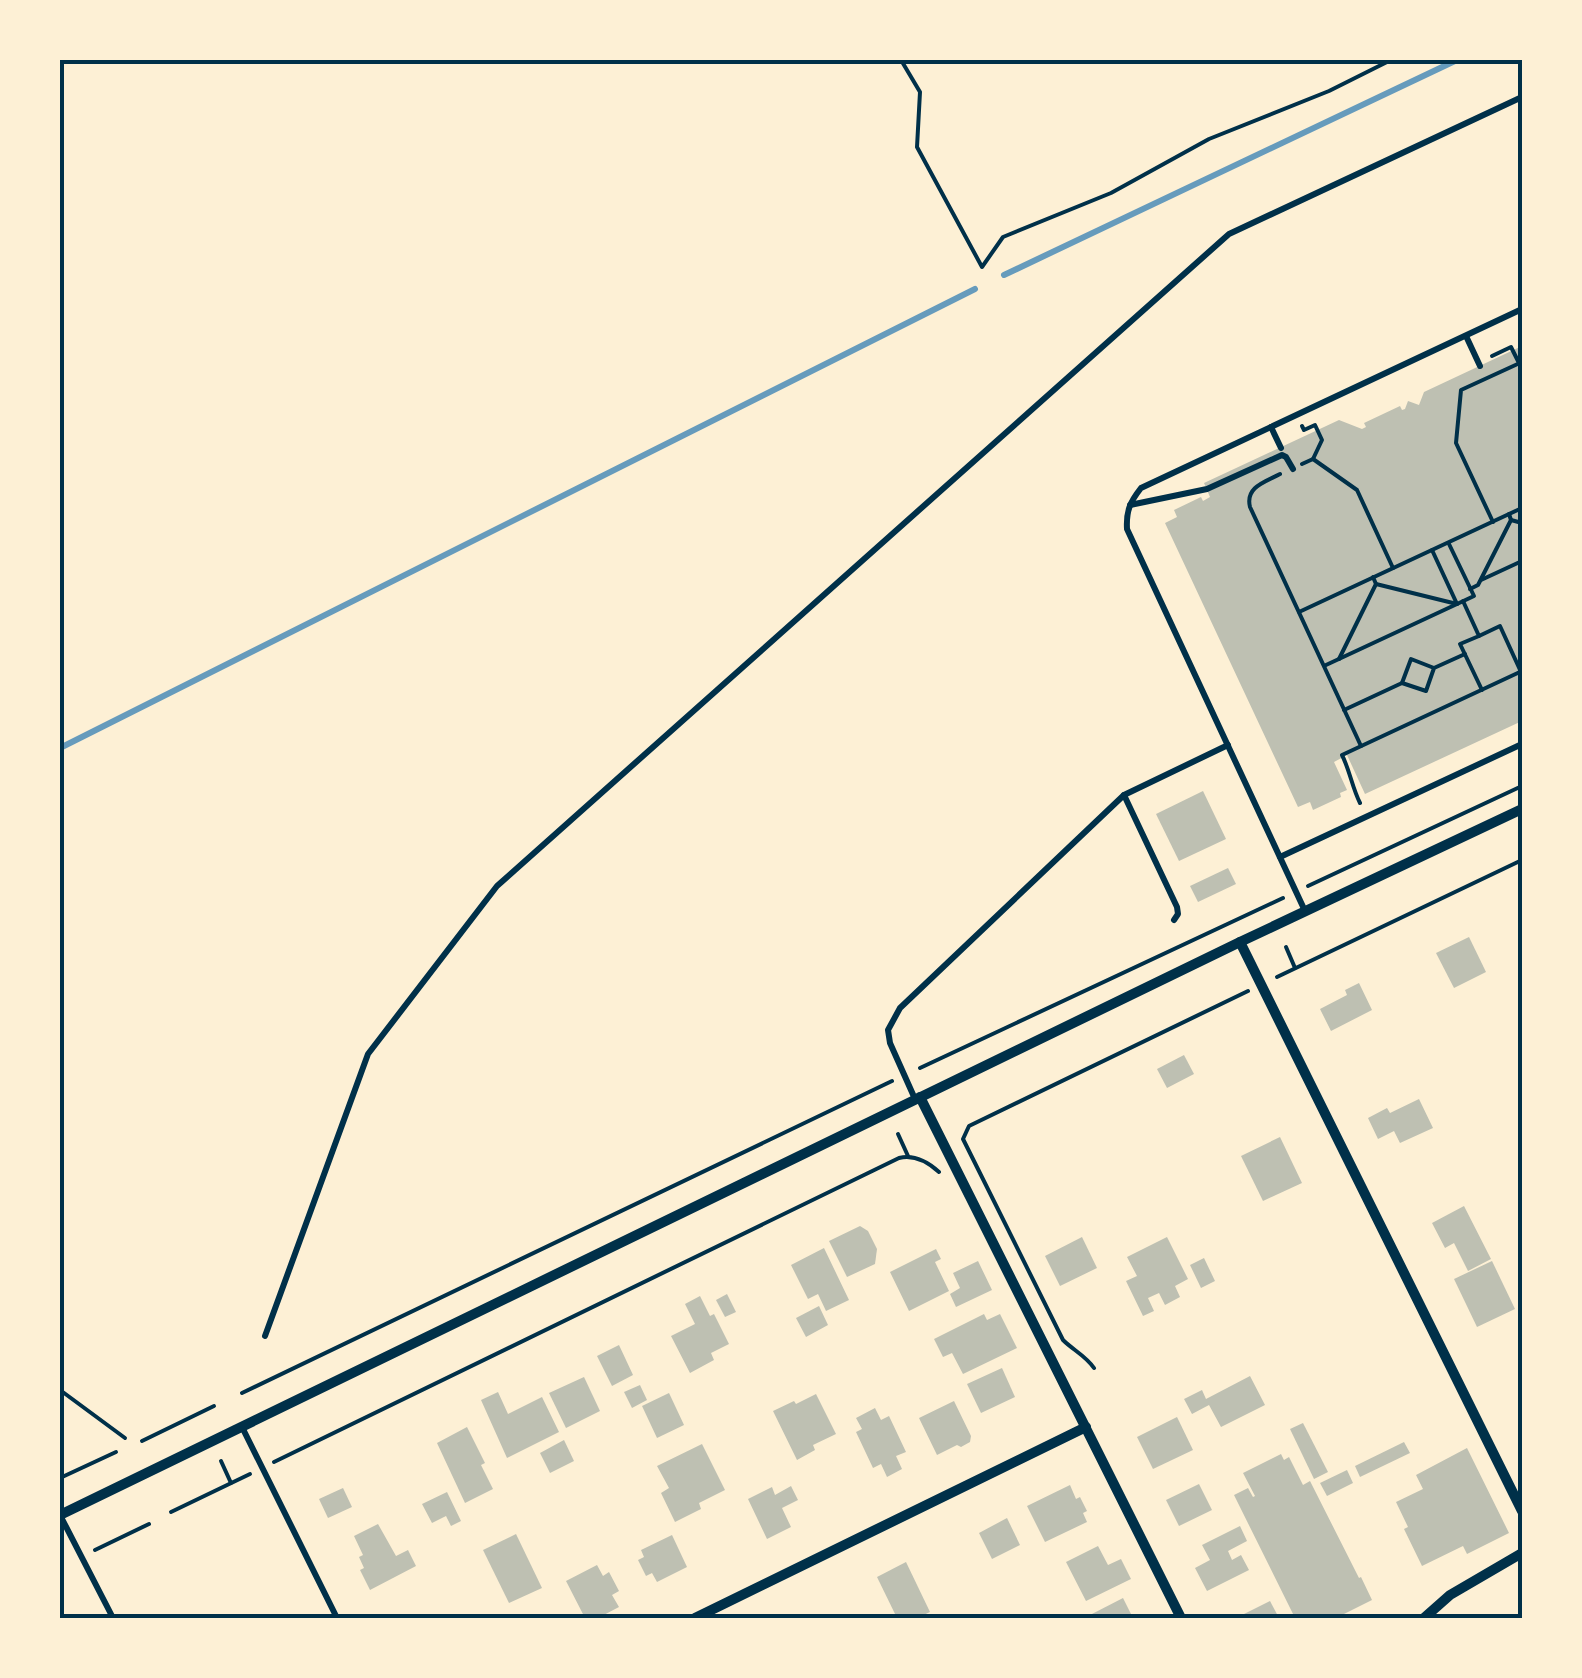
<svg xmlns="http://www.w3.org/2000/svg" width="1582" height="1678" viewBox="0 0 1582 1678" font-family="Montserrat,sans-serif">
  <rect width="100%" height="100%" fill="#fdf0d5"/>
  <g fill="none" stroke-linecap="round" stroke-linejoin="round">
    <g stroke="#669bbc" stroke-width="6">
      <path d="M1004 275 1457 60"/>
      <path d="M60 748 975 289"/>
    </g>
  </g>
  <g fill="#bec0b2">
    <path d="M1522 346V721L1365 794 1347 755 1334 762 1347 790 1340 793 1341 797 1313 810 1310 802 1298 807 1165 523 1177 517 1174 510 1201 497 1203 501 1210 497 1204 483 1339 420 1362 429 1366 427 1364 423 1400 406 1402 410 1405 409 1408 401 1419 405 1424 392Z"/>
    <path d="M1203 791 1226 839 1179 861 1156 814Z"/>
    <path d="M1228 868 1236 884 1198 902 1190 886Z"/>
    <path d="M1469 937 1486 972 1454 988 1436 953Z"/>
    <path d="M1359 983 1372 1010 1331 1031 1320 1009 1347 995 1345 990Z"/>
    <path d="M1184 1055 1194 1074 1167 1088 1157 1069Z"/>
    <path d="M1419 1099 1433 1128 1400 1143 1394 1131 1378 1139 1368 1118 1387 1108 1390 1113Z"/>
    <path d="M1280 1137 1302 1183 1263 1201 1241 1156Z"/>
    <path d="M1464 1206 1491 1259 1468 1271 1454 1243 1445 1248 1432 1223Z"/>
    <path d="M860 1226 868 1231 877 1249 875 1264 847 1277 829 1241Z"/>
    <path d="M1082 1237 1097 1268 1060 1286 1045 1256Z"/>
    <path d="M1167 1237 1188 1279 1175 1286 1180 1297 1165 1305 1159 1293 1148 1298 1154 1311 1143 1316 1126 1281 1137 1276 1127 1257Z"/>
    <path d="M824 1248 849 1300 826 1311 818 1294 808 1299 791 1265Z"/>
    <path d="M936 1249 941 1259 935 1262 949 1291 909 1311 890 1272Z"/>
    <path d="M1204 1258 1215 1281 1201 1288 1190 1265Z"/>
    <path d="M978 1261 992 1290 956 1307 950 1294 960 1288 953 1273Z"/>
    <path d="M1492 1261 1515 1309 1477 1327 1454 1279Z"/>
    <path d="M727 1294 736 1312 725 1317 716 1300Z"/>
    <path d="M700 1296 710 1316 714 1314 729 1344 711 1353 714 1360 690 1373 671 1336 695 1324 685 1304Z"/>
    <path d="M819 1306 828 1325 806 1337 796 1318Z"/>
    <path d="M984 1314 987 1320 1000 1314 1017 1348 963 1374 952 1353 943 1357 934 1339Z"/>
    <path d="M619 1345 633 1375 612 1386 597 1356Z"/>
    <path d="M1002 1368 1015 1397 981 1413 967 1384Z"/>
    <path d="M1250 1376 1265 1405 1221 1427 1209 1405 1192 1414 1184 1399 1202 1390 1206 1399Z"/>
    <path d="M584 1377 600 1411 566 1428 549 1393Z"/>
    <path d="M640 1385 647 1400 632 1408 624 1392Z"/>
    <path d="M498 1392 508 1414 542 1397 559 1432 507 1458 481 1400Z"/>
    <path d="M669 1393 684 1425 657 1438 642 1406Z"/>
    <path d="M816 1394 836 1434 813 1445 815 1450 797 1460 773 1411 794 1401 796 1404Z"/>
    <path d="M954 1401 971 1436 970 1442 961 1447 957 1445 937 1455 919 1418Z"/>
    <path d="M875 1408 881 1420 889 1416 906 1452 896 1456 902 1469 887 1477 881 1464 873 1468 856 1432 862 1429 856 1418Z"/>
    <path d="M1177 1417 1193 1450 1153 1469 1137 1437Z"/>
    <path d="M1303 1423 1328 1472 1314 1479 1290 1429Z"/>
    <path d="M467 1427 485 1463 481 1465 493 1489 465 1503 437 1443Z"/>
    <path d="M564 1440 574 1461 550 1473 540 1453Z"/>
    <path d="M1404 1442 1410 1453 1360 1477 1355 1466Z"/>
    <path d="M702 1444 725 1490 699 1503 701 1509 675 1522 661 1493 669 1488 657 1466Z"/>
    <path d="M1467 1448 1509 1533 1467 1554 1463 1546 1422 1566 1404 1529 1408 1527 1396 1502 1423 1489 1416 1475Z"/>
    <path d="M1281 1454 1284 1460 1289 1457 1303 1485 1310 1481 1359 1578 1361 1577 1372 1600 1336 1618H1295L1234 1495 1248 1488 1253 1497 1255 1496 1243 1473Z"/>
    <path d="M1347 1470 1353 1483 1327 1496 1320 1483Z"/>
    <path d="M1199 1484 1212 1510 1179 1526 1166 1500Z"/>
    <path d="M1070 1485 1076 1499 1080 1497 1087 1511 1083 1513 1087 1522 1045 1542 1027 1506Z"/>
    <path d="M791 1486 798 1500 782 1508 791 1527 767 1539 748 1499 772 1487 775 1495Z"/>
    <path d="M343 1488 352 1507 328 1518 319 1499Z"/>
    <path d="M447 1492 461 1521 451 1526 446 1516 432 1523 422 1504Z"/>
    <path d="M1007 1518 1020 1545 992 1559 979 1533Z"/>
    <path d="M378 1524 396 1556 408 1550 416 1566 370 1590 360 1570 364 1568 359 1557 363 1555 354 1536Z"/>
    <path d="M1240 1526 1247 1541 1228 1551 1232 1560 1241 1555 1249 1570 1207 1591 1195 1568 1210 1560 1202 1545Z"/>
    <path d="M516 1534 542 1588 509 1603 483 1550Z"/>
    <path d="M672 1535 687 1567 657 1582 652 1573 646 1576 638 1560 644 1557 641 1550Z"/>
    <path d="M1098 1546 1108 1565 1121 1559 1131 1579 1086 1601 1066 1562Z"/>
    <path d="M906 1562 930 1612 917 1618H897L877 1577Z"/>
    <path d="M597 1565 603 1576 609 1572 619 1591 612 1595 619 1607 598 1618H585L566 1581Z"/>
    <path d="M1123 1598 1133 1618H1091L1090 1615Z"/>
    <path d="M1270 1601 1279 1618H1236Z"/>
  </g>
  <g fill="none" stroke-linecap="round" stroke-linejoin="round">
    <g stroke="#003049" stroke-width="4">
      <path d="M901 60 920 92 917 147 982 267 1003 237 1111 193 1209 139 1329 91 1391 60"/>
      <path d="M1492 356 1511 347 1519 363"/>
      <path d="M1302 426 1304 430 1315 425 1322 440 1313 459"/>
      <path d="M1302 464 1313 459 1357 490 1393 568"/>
      <path d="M1280 474C1265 482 1245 487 1250 507L1361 746"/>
      <path d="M1511 520 1522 523"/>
      <path d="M1493 522 1456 443 1461 390 1522 362"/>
      <path d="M1432 550 1457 604 1474 596 1449 544"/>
      <path d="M1373 577 1376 584 1457 604"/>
      <path d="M1481 580 1522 561"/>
      <path d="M1470 589 1478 585 1511 520 1509 514"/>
      <path d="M1463 601 1479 636 1460 644 1482 690"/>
      <path d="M1299 612 1522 508"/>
      <path d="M1479 636 1500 626 1521 672"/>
      <path d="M1339 659 1376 584"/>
      <path d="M1326 665 1457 604"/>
      <path d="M1434 668 1426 691 1402 683 1411 659 1434 668 1465 654"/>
      <path d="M1344 710 1402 683"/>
      <path d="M1360 803C1352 787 1350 771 1342 755L1522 671"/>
      <path d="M1308 886 1522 786"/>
      <path d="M1286 947 1295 968"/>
      <path d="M1277 977 1522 860"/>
      <path d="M920 1068 1283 898"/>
      <path d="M898 1134 908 1156"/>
      <path d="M1094 1368C1086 1356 1073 1350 1063 1340L963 1139 969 1126 1248 991"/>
      <path d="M60 1390 125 1438"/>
      <path d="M242 1393 892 1081"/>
      <path d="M142 1441 214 1406"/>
      <path d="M221 1461 231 1483"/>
      <path d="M274 1462 899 1158C915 1154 928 1162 939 1172"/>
      <path d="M60 1478 116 1452"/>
      <path d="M171 1512 250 1474"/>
      <path d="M95 1550 149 1524"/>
    </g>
    <g stroke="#003049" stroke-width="6">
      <path d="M1466 336 1480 366"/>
      <path d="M1271 427 1281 448"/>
      <path d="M1130 505 1207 489 1282 455 1286 457 1293 469"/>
      <path d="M1124 795 1177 907 1178 914 1174 920"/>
      <path d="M1280 857 1522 744"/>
      <path d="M1305 911 1127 529C1126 511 1130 502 1141 488L1522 309"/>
      <path d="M915 1099 890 1043 888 1030 900 1008 1124 795 1228 745"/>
      <path d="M265 1336 368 1054 497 886 1229 234 1522 97"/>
      <path d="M242 1427 337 1618"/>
      <path d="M60 1515 113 1618"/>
    </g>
    <g stroke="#003049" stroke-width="10">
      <path d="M1240 942 1522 1511"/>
      <path d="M920 1097 1181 1618"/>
      <path d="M60 1515 1240 942 1522 809"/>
      <path d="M695 1618 1086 1427"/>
      <path d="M1424 1618 1450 1595 1522 1553"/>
    </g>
  </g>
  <rect width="1582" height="1678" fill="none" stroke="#fdf0d5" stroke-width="125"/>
  <rect x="62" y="62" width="1458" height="1554" fill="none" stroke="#003049" stroke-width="4"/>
</svg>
